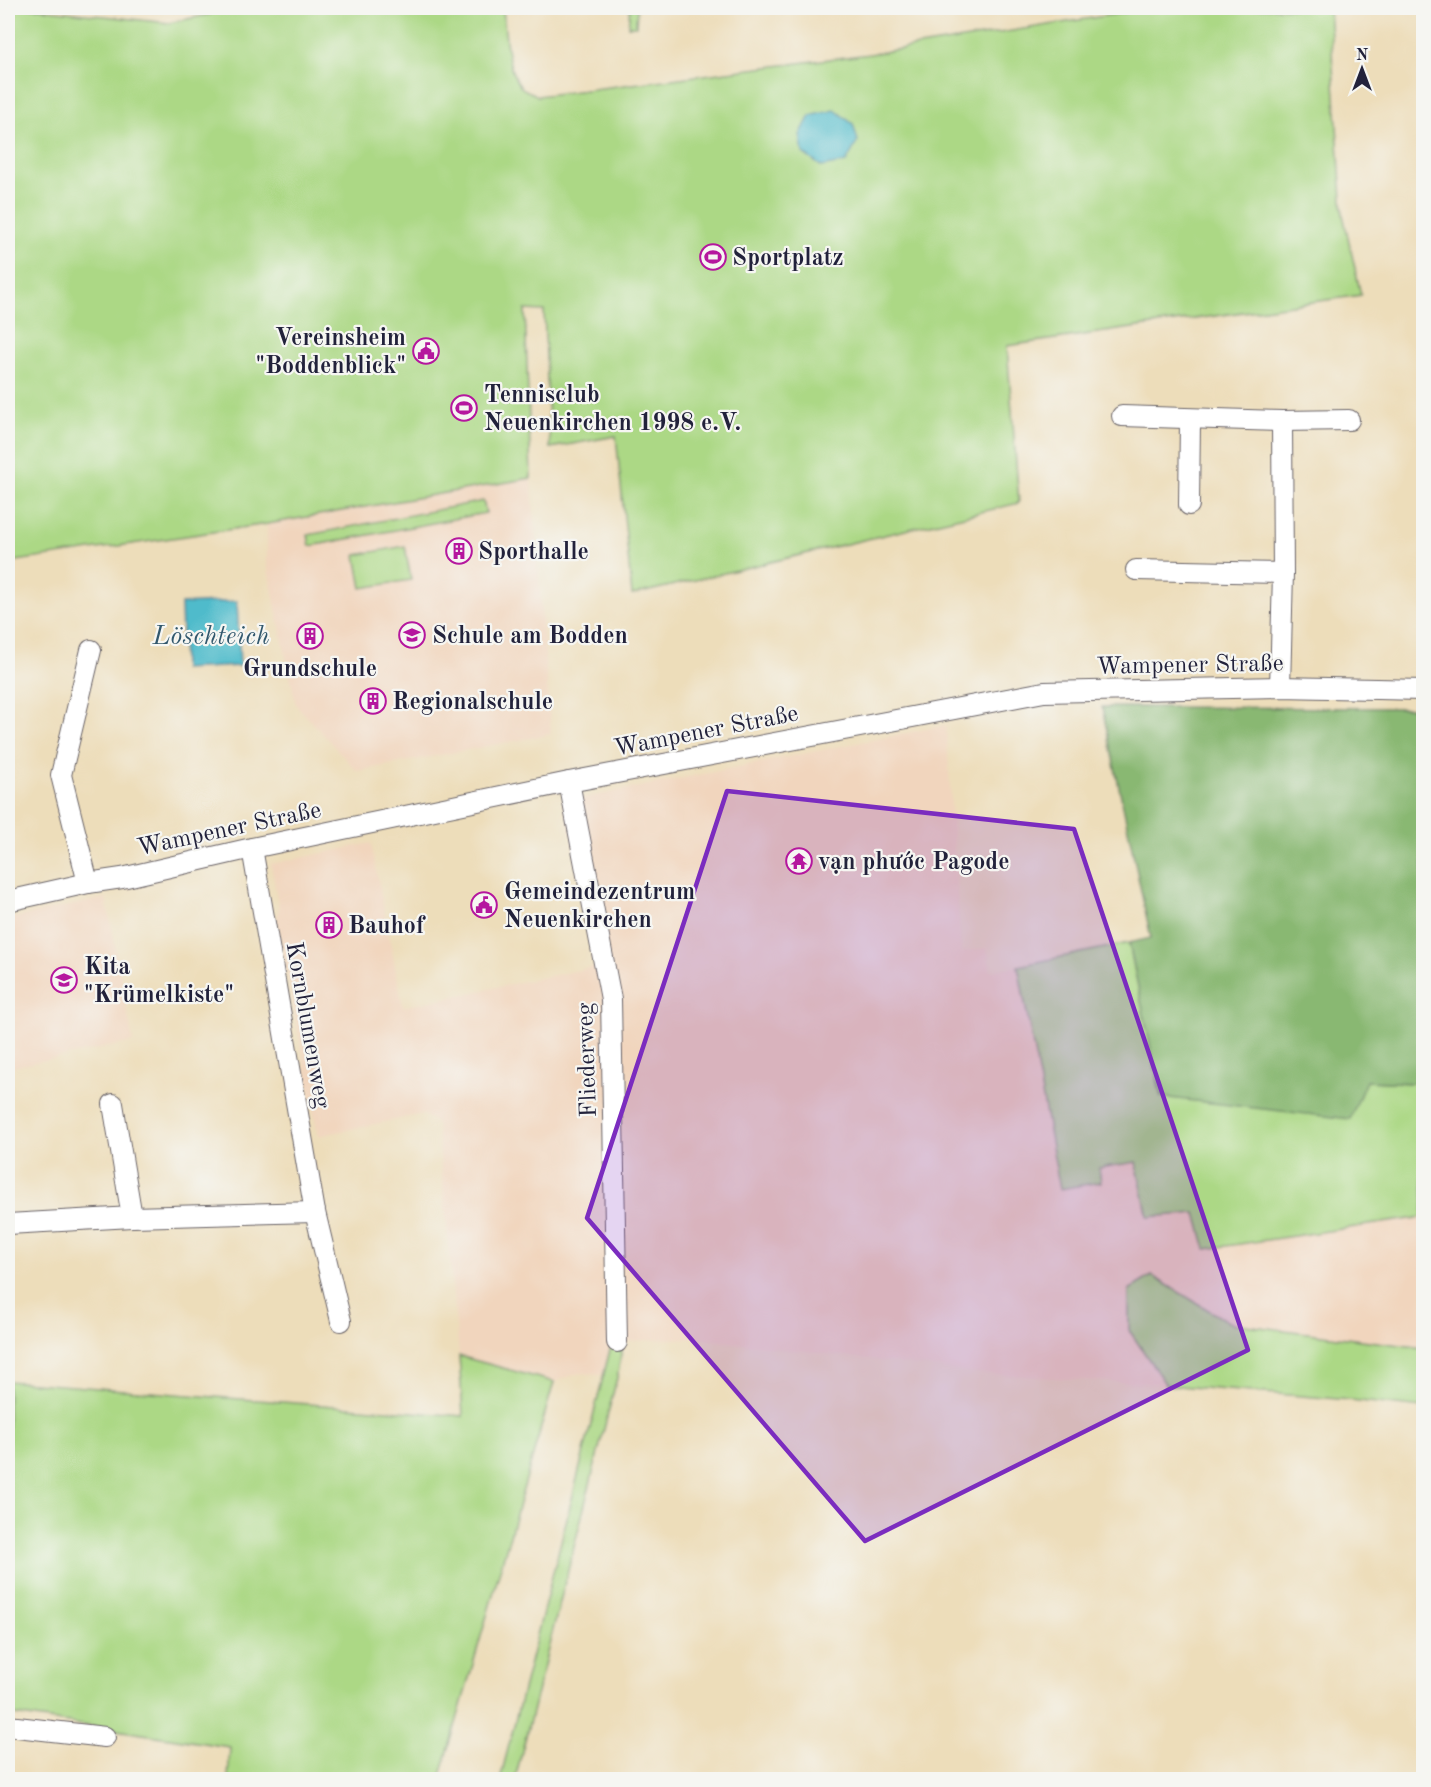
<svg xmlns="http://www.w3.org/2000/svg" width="1431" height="1787" viewBox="0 0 1431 1787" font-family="'Old Standard TT',serif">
  <rect width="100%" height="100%" fill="#f6f6f2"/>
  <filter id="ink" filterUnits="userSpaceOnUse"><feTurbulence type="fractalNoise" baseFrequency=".0167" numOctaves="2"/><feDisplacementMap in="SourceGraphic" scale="12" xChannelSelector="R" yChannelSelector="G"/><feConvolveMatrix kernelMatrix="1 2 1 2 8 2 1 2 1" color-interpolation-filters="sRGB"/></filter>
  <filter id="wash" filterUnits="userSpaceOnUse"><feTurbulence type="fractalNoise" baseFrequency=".008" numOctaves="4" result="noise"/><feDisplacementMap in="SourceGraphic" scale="24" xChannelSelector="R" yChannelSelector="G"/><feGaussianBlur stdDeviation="1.35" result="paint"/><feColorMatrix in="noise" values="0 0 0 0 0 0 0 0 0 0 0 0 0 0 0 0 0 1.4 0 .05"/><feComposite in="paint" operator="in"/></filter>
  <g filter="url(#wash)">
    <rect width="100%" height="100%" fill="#edddba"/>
    <g fill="#f1d5bd">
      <path d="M531 478 551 734 357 771 296 705 267 564V524Z"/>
      <path d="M946 725 961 952 987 948 991 971 1018 966 1060 1189 1101 1182 1099 1168 1136 1162 1148 1217 1196 1213 1206 1249 1423 1217V1348L1230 1323 1152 1276 1129 1330 1166 1385 987 1374 694 1338 612 1342 604 1375 579 1373 554 1382 459 1356 437 1124 423 1114 318 1136 277 920 279 907 271 864 371 843 403 1007 598 966 564 802Z"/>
      <path d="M106 898 133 1042 8 1068V919Z"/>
    </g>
    <g fill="#acd885" stroke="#677d60" stroke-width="1.5">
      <path d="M8 8H41L48 10 169 23 211 14 219 8H503C505 28 506 72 521 87 525 91 533 93 538 96L870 54 1154 8H1329L1343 215 1361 295 1007 346 1019 503 632 595 616 436 550 448 544 311 525 310 531 478 267 524 10 562 8 532Z"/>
      <path d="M630 8H637L636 26H628Z"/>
      <path d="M483 501 486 513 310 546 308 535Z"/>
      <path d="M405 546 411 580 362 588 356 555Z"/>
      <path d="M1129 943 1161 1097 1366 1081 1414 1083 1423 1076V1217L1206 1249 1196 1213 1148 1217 1136 1162 1099 1168 1101 1182 1060 1189 1018 966Z"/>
      <path d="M1152 1276 1230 1323 1423 1348V1408L1350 1400 1166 1385 1129 1330V1290Z"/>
      <path d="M623 1340 618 1374 515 1779 500 1780 612 1342Z"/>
      <path d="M459 1356 554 1382 440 1779H228L230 1747 8 1714V1381L463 1416Z"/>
    </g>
    <path fill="#89b872" stroke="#566d56" stroke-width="1.5" d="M1102 707 1423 708V1076L1414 1083 1366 1081 1350 1119 1161 1097 1129 943 1151 938Z"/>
    <g fill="#50bbcb" stroke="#396e83" stroke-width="1.5">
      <path d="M835 110 853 124 858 141 846 162 822 167 803 153 800 135 810 116Z"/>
      <path d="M237 601 240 666 183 669 181 604Z"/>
    </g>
  </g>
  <g filter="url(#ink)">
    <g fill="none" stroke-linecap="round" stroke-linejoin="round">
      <g stroke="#696367" stroke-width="22">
        <g id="minor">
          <path d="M1122 416 1282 421 1283 573 1280 687"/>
          <path d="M1282 421 1349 420"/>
          <path d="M1189 505 1190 420"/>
          <path d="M1136 570 1283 573"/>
          <path d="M569 782 611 999 617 1342"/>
          <path d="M252 848 315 1212 341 1321"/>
          <path d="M88 883 61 775 91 650"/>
          <path d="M8 901 88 883 122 878 252 848 569 782 1044 692 1280 687 1424 690"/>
          <path d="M113 1104 132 1217"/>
          <path d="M8 1224 132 1217 315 1212"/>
          <path d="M8 1726 105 1737"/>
        </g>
      </g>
      <use href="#minor" stroke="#fff" stroke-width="20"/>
    </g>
  </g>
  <path fill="#7b2cbf" fill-opacity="0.2" stroke="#7b2cbf" stroke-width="4.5" stroke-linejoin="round" d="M727 791 1074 829 1248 1350 865 1541 587 1218Z"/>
  <defs>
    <g id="stadium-ring" transform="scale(1.35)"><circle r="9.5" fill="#f6f6f2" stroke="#b5179e" stroke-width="1.5"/><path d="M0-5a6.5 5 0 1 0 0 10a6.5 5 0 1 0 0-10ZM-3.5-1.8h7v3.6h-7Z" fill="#b5179e"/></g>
    <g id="civic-ring" transform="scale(1.35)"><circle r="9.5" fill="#f6f6f2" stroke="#b5179e" stroke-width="1.5"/><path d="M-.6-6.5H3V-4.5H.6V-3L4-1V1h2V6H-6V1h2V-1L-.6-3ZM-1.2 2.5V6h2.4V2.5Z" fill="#b5179e"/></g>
    <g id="building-ring" transform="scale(1.35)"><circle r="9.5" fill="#f6f6f2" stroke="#b5179e" stroke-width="1.5"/><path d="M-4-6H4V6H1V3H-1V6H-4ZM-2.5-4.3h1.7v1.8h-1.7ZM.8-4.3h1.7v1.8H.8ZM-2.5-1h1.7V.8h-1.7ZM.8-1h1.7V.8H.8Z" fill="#b5179e"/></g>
    <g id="school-ring" transform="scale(1.35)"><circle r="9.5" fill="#f6f6f2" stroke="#b5179e" stroke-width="1.5"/><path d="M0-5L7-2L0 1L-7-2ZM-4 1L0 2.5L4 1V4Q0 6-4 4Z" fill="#b5179e"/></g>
    <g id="temple-ring" transform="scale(1.35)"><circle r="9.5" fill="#f6f6f2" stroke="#b5179e" stroke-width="1.5"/><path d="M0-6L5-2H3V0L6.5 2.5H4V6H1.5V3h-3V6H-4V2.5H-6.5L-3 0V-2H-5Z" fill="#b5179e"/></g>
  </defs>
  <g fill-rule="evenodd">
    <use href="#stadium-ring" x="713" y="257"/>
    <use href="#civic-ring" x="426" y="351"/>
    <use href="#stadium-ring" x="464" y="408"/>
    <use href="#building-ring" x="459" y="551"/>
    <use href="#school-ring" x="412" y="635"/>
    <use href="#building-ring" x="310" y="636"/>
    <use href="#building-ring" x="373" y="701"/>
    <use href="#temple-ring" x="799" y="861"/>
    <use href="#civic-ring" x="484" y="905"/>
    <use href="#building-ring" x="329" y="925"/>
    <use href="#school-ring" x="64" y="980"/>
  </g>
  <g text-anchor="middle" stroke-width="4.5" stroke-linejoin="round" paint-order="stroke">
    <g font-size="24" font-weight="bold" fill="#22223b" stroke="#f6f6f2" text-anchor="start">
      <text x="732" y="265">Sportplatz</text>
      <text x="406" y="345" text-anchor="end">Vereinsheim<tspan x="406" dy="28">"Boddenblick"</tspan></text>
      <text x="484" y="402">Tennisclub<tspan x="484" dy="28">Neuenkirchen 1998 e.V.</tspan></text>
      <text x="478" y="559">Sporthalle</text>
      <text x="432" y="643">Schule am Bodden</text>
      <text x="310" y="676" text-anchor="middle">Grundschule</text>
      <text x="392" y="709">Regionalschule</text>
      <text x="818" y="869">vạn phước Pagode</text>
      <text x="504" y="899">Gemeindezentrum<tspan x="504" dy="28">Neuenkirchen</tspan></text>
      <text x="348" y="933">Bauhof</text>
      <text x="84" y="974">Kita<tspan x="84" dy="28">"Krümelkiste"</tspan></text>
    </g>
    <g font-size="24" fill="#22223b" stroke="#f6f6f2">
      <text transform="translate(1190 664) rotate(-1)" y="8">Wampener Straße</text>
      <text transform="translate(706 730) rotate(-11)" y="8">Wampener Straße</text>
      <text transform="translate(229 828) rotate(-12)" y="8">Wampener Straße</text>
      <text transform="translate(309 1025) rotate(80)" y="8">Kornblumenweg</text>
      <text transform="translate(586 1060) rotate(-92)" y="8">Fliederweg</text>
    </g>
    <g font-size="26" font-style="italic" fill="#32586d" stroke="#f6f6f2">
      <text x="211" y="644">Löschteich</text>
    </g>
  </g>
  <rect width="1431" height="1787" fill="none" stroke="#f6f6f2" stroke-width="30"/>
  <g transform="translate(1362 69)" stroke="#f6f6f2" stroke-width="4.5" paint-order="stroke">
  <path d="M0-4.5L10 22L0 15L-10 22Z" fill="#22223b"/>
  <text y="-9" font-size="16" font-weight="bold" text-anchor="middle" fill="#22223b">N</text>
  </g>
</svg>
